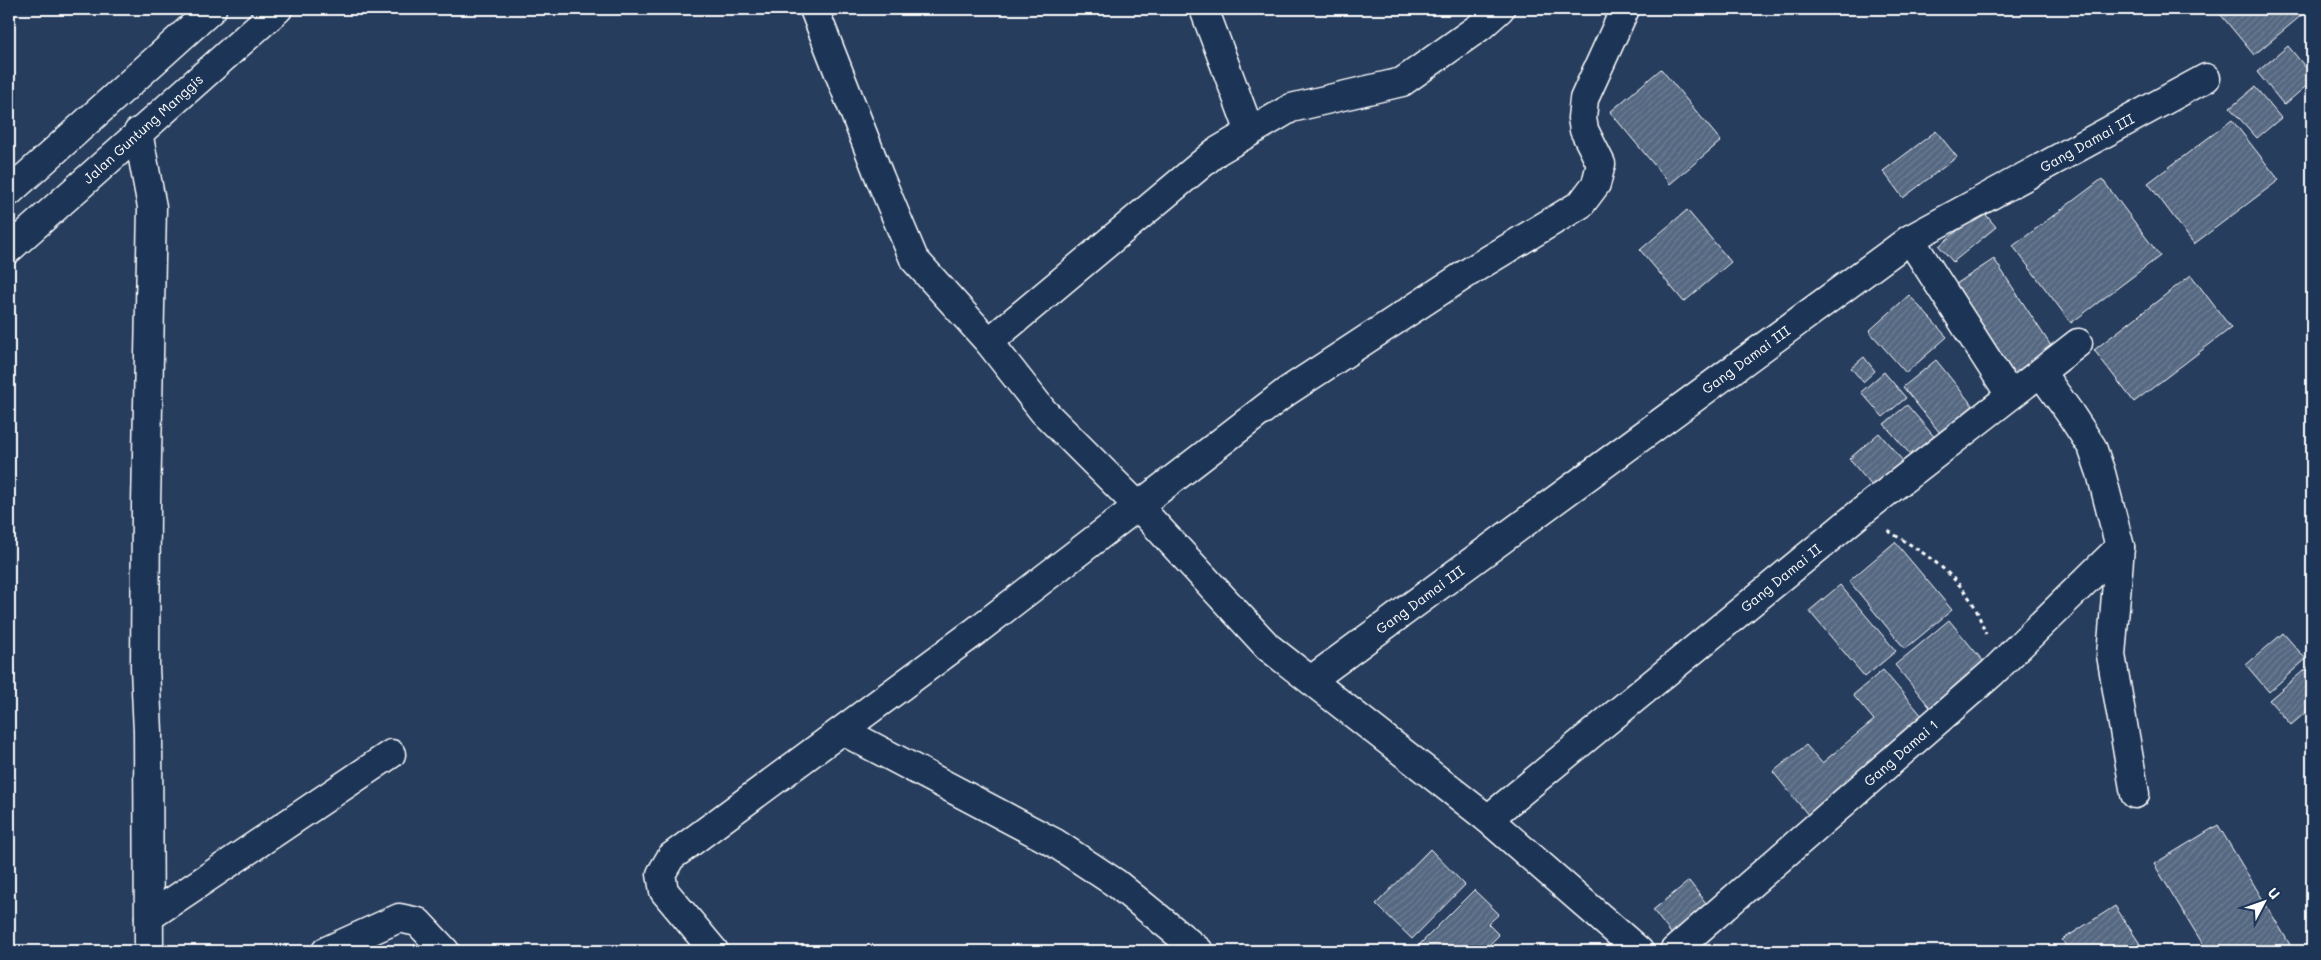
<svg xmlns="http://www.w3.org/2000/svg" width="2321" height="960" viewBox="0 0 2321 960" font-family="Mali,sans-serif">
  <defs>
    <pattern id="building-hatch" width="6" height="6" patternUnits="userSpaceOnUse" patternTransform="scale(1.25)"><rect width="6" height="6" fill="#556781"/><path d="M-1 1l2-2M0 6l6-6M5 7l2-2" fill="none" stroke="#6e7e94"/></pattern>
  </defs>
  <rect width="100%" height="100%" fill="#263d5e"/>
  <filter id="ink" filterUnits="userSpaceOnUse"><feTurbulence type="fractalNoise" baseFrequency=".02" numOctaves="2"/><feDisplacementMap in="SourceGraphic" scale="10" xChannelSelector="R" yChannelSelector="G"/><feConvolveMatrix kernelMatrix="1 2 1 2 8 2 1 2 1" color-interpolation-filters="sRGB"/></filter>
  <g filter="url(#ink)">
    <g fill="url(#building-hatch)" stroke="#fff">
      <path d="M2216 9H2298L2303 14 2254 55Z"/>
      <path d="M2288 46 2312 75V81L2284 105 2257 72Z"/>
      <path d="M1661 69 1721 141 1670 184 1610 112Z"/>
      <path d="M2255 87 2281 118 2257 138 2230 108Z"/>
      <path d="M2232 120 2279 180 2194 244 2148 183Z"/>
      <path d="M1936 131 1957 157 1903 198 1883 171Z"/>
      <path d="M2102 179 2160 256 2071 323 2013 246Z"/>
      <path d="M1687 210 1731 262 1684 302 1640 250Z"/>
      <path d="M1982 210 1996 227 1953 262 1939 246Z"/>
      <path d="M1994 259 2059 358 2019 384 1953 286Z"/>
      <path d="M2191 275 2231 328 2134 402 2094 350Z"/>
      <path d="M1909 295 1947 337 1906 373 1869 331Z"/>
      <path d="M1864 357 1875 371 1863 382 1851 368Z"/>
      <path d="M1936 360 1973 406 1940 433 1903 387Z"/>
      <path d="M1884 372 1906 398 1883 417 1861 392Z"/>
      <path d="M1907 405 1937 440 1915 460 1884 424Z"/>
      <path d="M1879 433 1903 461 1873 487 1849 459Z"/>
      <path d="M1895 542 1952 610 1905 649 1849 581Z"/>
      <path d="M1840 585 1896 651 1865 677 1809 611Z"/>
      <path d="M1949 620 1987 666 1933 711 1895 665Z"/>
      <path d="M2283 633 2306 659 2269 692 2246 665Z"/>
      <path d="M2309 666 2312 670V707L2291 725 2269 700Z"/>
      <path d="M1883 670 1929 724 1813 821 1773 772 1806 745 1822 763 1874 720 1853 695Z"/>
      <path d="M2218 825 2292 948 2286 951H2207L2154 864Z"/>
      <path d="M1430 849 1465 885 1412 939 1376 904Z"/>
      <path d="M1689 881 1713 912 1676 940 1653 910Z"/>
      <path d="M1474 890 1499 914 1488 924 1499 935 1483 951H1413Z"/>
      <path d="M2115 906 2144 950 2070 951 2062 940Z"/>
    </g>
    <g fill="none" stroke-linecap="round" stroke-linejoin="round">
      <g stroke="#fff" stroke-width="31">
        <g id="street">
          <path d="M814 9 880 178 914 259 989 342 1043 411 1139 507 1268 647 1488 819 1639 951"/>
          <path d="M1204 9 1250 132"/>
          <path d="M138 132 152 207 146 505 145 668 148 732 149 951"/>
          <path d="M1910 239 2010 395"/>
          <path d="M989 342 1216 152 1291 108 1402 82 1481 26 1500 9"/>
          <path d="M2041 373 2069 412 2092 447 2101 473 2120 547 2111 655 2135 794"/>
          <path d="M1311 680 1910 239 2206 78"/>
          <path d="M843 731 1055 843 1117 884 1199 951"/>
          <path d="M1488 819 1860 513 2078 343"/>
          <path d="M149 917 391 754"/>
          <path d="M326 951 399 918 418 922 445 951"/>
          <path d="M714 951 664 891 661 874 671 857 976 631 1286 392 1472 270 1581 204 1596 184 1601 164 1584 130 1582 118 1584 99 1625 9"/>
          <path d="M1674 951 1992 673 2120 547"/>
        </g>
      </g>
      <g stroke="#fff" stroke-width="31">
        <g id="secondary">
          <path d="M9 192 212 9"/>
          <path d="M9 249 278 9"/>
        </g>
      </g>
      <path stroke="#fff" stroke-width="3" stroke-dasharray="4 4" stroke-linecap="butt" d="M1888 531C1920 550 1951 569 1972 602 1978 611 1981 623 1986 634"/>
      <use href="#street" stroke="#1d3557" stroke-width="28"/>
      <use href="#secondary" stroke="#1d3557" stroke-width="28"/>
    </g>
  </g>
  <g text-anchor="middle" stroke-width="4" stroke-linejoin="round" paint-order="stroke">
    <g font-size="14" fill="#fff" stroke="#1d3557">
      <text transform="translate(143 129) rotate(-42)" y="5">Jalan Guntung Manggis</text>
      <text transform="translate(2087 143) rotate(-29)" y="5">Gang Damai III</text>
      <text transform="translate(1746 360) rotate(-36)" y="5">Gang Damai III</text>
      <text transform="translate(1781 578) rotate(-39)" y="5">Gang Damai II</text>
      <text transform="translate(1420 600) rotate(-36)" y="5">Gang Damai III</text>
      <text transform="translate(1901 753) rotate(-41)" y="5">Gang Damai 1</text>
    </g>
  </g>
  <rect width="2321" height="960" fill="none" stroke="#1d3557" stroke-width="30"/>
  <rect x="15" y="15" width="2291" height="930" fill="none" stroke="#fff" stroke-width="2" filter="url(#ink)"/>
  <g transform="translate(2264 902) rotate(49)" stroke="#1d3557" stroke-width="4" paint-order="stroke">
  <path d="M0-4L9 19L0 12L-9 19Z" fill="#ffffff"/>
  <text y="-8" font-size="14" font-weight="bold" text-anchor="middle" fill="#ffffff">U</text>
  </g>
</svg>
